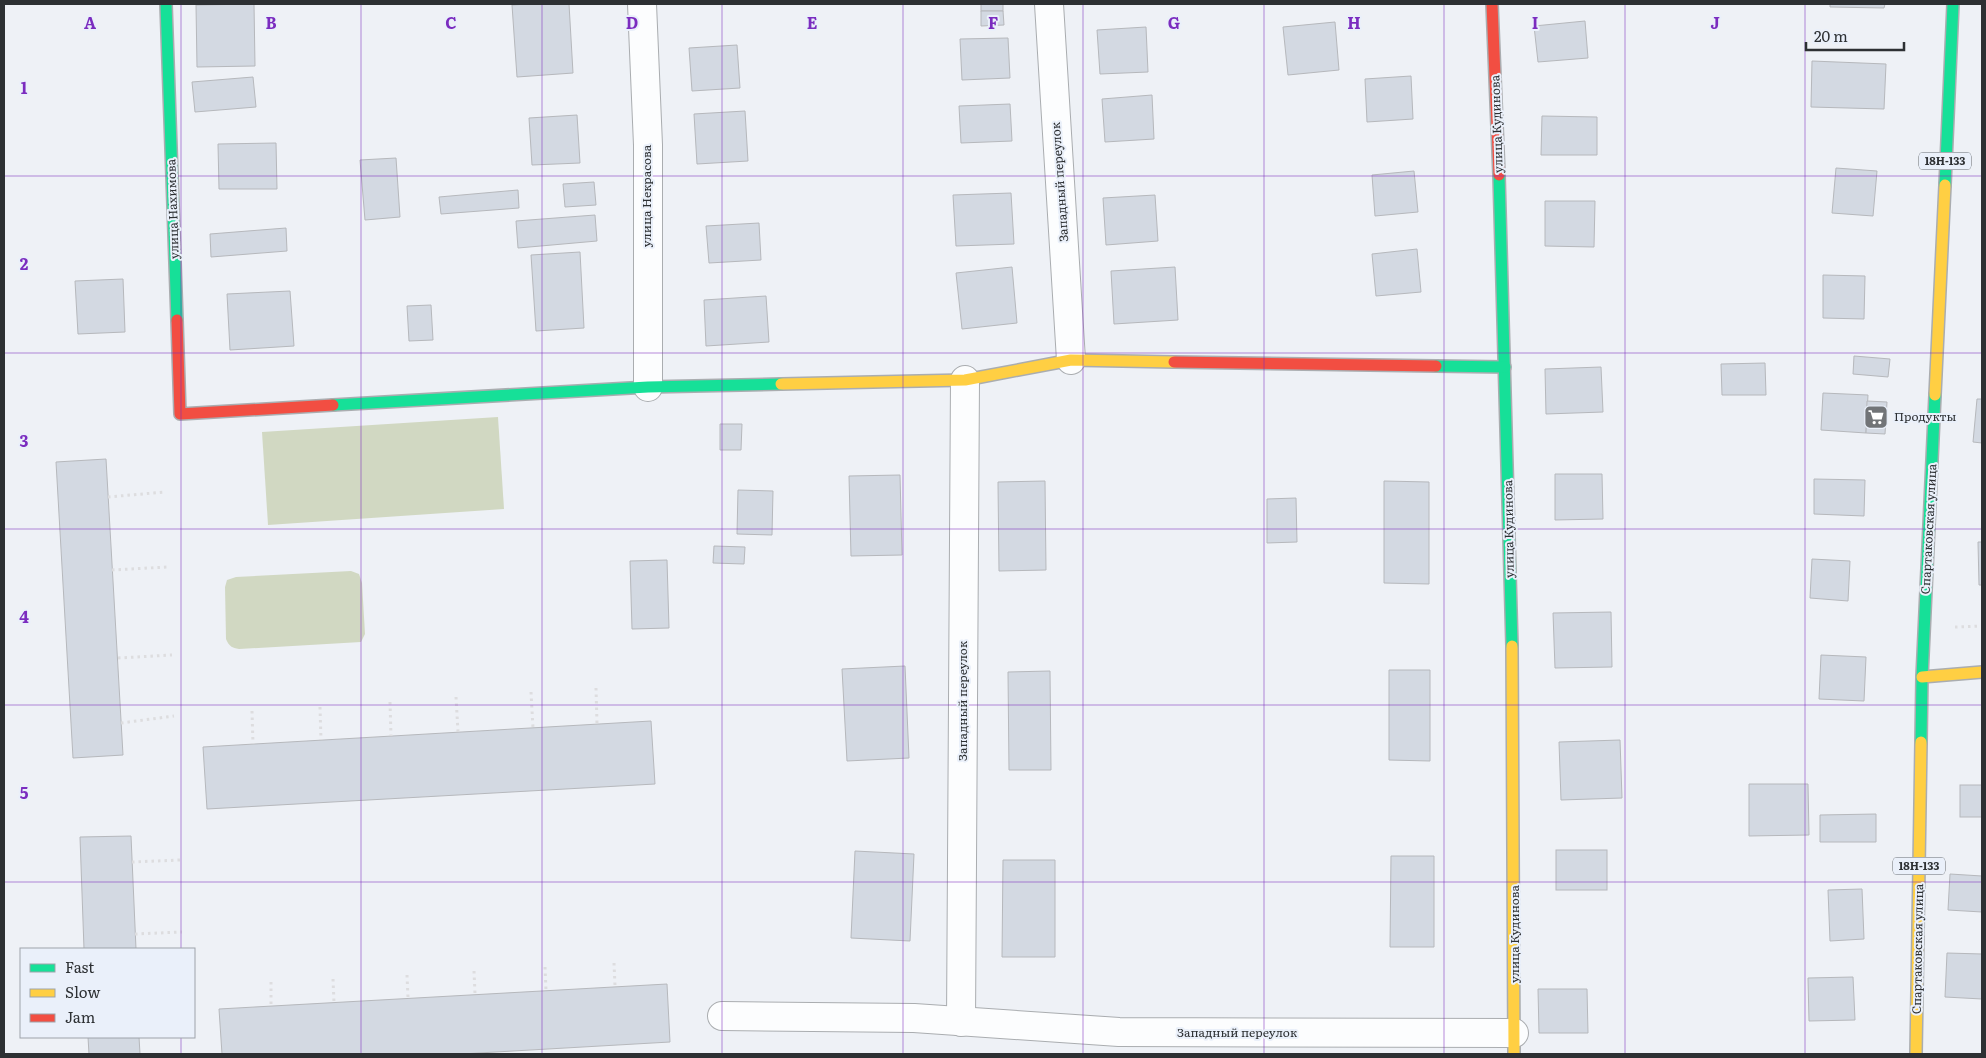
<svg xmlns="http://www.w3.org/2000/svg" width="1986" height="1058" viewBox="0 0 1986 1058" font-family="Literata,serif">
  <rect width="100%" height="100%" fill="#eef1f6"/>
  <g fill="#d1d8c2">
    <path d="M498 417 504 509 268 525 262 432Z"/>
    <path d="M351 571 359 574 362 583 365 634 361 642 239 649C232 648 229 646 226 639L225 587 227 580 236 577Z"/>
  </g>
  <g fill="#d3d9e2" stroke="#b6b8bc">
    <path d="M254 4 255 66 197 67 196 5Z"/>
    <path d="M529 4H569L573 73 517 77 512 5Z"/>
    <rect x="981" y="4" width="22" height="7"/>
    <path d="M1830 4H1885L1884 8 1830 7Z"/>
    <path d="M981 11H1003L1004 25 981 26Z"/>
    <path d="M1585 21 1588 58 1538 62 1534 26Z"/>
    <path d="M1335 22 1339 70 1288 75 1283 27Z"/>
    <path d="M1146 27 1148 72 1100 74 1097 30Z"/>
    <path d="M1008 38 1010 78 962 80 960 39Z"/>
    <path d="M737 45 740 88 692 91 689 48Z"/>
    <path d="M1812 61 1886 64 1884 109 1811 107Z"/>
    <path d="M1411 76 1413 119 1367 122 1365 79Z"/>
    <path d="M253 77 256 107 195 112 192 82Z"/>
    <path d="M1152 95 1154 139 1105 142 1102 99Z"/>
    <path d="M1010 104 1012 141 961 143 959 106Z"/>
    <path d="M745 111 748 161 697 164 694 114Z"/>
    <path d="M577 115 580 163 532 165 529 118Z"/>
    <path d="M1542 116 1597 117V155H1541Z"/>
    <path d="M276 143 277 189H219L218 144Z"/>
    <path d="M396 158 400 217 365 220 360 160Z"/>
    <path d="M1836 168 1877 171 1873 216 1832 213Z"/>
    <path d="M1414 171 1418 212 1375 216 1372 175Z"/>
    <path d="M594 182 596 205 565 207 563 184Z"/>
    <path d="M518 190 519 208 441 214 439 197Z"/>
    <path d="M1011 193 1014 244 956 246 953 195Z"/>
    <path d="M1155 195 1158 241 1106 245 1103 198Z"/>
    <path d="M1545 201H1595L1594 247 1545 246Z"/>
    <path d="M595 215 597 241 518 248 516 221Z"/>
    <path d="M759 223 761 260 709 263 706 226Z"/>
    <path d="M286 228 287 251 211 257 210 234Z"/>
    <path d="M1417 249 1421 292 1376 296 1372 254Z"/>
    <path d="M580 252 584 328 536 331 531 255Z"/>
    <path d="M1012 267 1017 323 962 329 956 273Z"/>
    <path d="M1175 267 1178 320 1114 324 1111 271Z"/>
    <path d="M1823 275 1865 276 1864 319 1823 318Z"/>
    <path d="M123 279 125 332 78 334 75 281Z"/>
    <path d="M290 291 294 346 230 350 227 294Z"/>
    <path d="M766 296 769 342 706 346 704 300Z"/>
    <path d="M431 305 433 340 409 341 407 306Z"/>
    <path d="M1854 356 1890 359 1888 377 1853 374Z"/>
    <path d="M1765 363 1766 395H1722L1721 364Z"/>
    <path d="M1601 367 1603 412 1546 414 1545 369Z"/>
    <path d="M1823 393 1868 395 1866 433 1821 430Z"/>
    <path d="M1977 399H1982V443L1973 442Z"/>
    <path d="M1867 401 1887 402 1885 434 1866 433Z"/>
    <path d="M720 424H742L741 450H720Z"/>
    <path d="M106 459 123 755 73 758 56 462Z"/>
    <path d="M1555 474H1602L1603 519 1555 520Z"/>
    <path d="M900 475 902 555 851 556 849 476Z"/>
    <path d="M1814 479 1865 480 1864 516 1814 514Z"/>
    <path d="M1045 481 1046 570 999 571 998 482Z"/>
    <path d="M1384 481 1429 482V584L1384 583Z"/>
    <path d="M738 490 773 491 772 535 737 534Z"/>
    <path d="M1296 498 1297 542 1267 543V499Z"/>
    <path d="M1978 542H1982V585H1979Z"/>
    <path d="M714 546 745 547 744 564 713 563Z"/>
    <path d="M1812 559 1850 561 1848 601 1810 598Z"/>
    <path d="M667 560 669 628 632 629 630 561Z"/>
    <path d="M1611 612 1612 667 1555 668 1553 613Z"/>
    <path d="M1821 655 1866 657 1864 701 1819 699Z"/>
    <path d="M905 666 909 758 847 761 842 669Z"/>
    <path d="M1389 670H1430V761L1389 760Z"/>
    <path d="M1050 671 1051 770H1009L1008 672Z"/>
    <path d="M651 721 655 784 207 809 203 747Z"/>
    <path d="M1620 740 1622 798 1561 800 1559 742Z"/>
    <path d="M1749 784H1808L1809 835 1749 836Z"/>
    <rect x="1960" y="785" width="22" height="32"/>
    <path d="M1876 814V842H1820V815Z"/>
    <path d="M131 836 136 949H84L80 837Z"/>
    <rect x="1556" y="850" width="51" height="40"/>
    <path d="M855 851 914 854 910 941 851 938Z"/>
    <path d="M1391 856H1434V947H1390Z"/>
    <path d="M1003 860H1055V957H1002Z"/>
    <path d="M1950 874 1982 876V912L1948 910Z"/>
    <path d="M1862 889 1864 939 1830 941 1828 890Z"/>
    <path d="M1947 953 1982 954V999L1945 997Z"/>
    <path d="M1853 977 1855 1020 1809 1021 1808 978Z"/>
    <path d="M667 984 670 1042 461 1054H222L219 1009Z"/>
    <path d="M1538 989H1587L1588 1033H1539Z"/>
    <path d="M88 1037H139L140 1054H89Z"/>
  </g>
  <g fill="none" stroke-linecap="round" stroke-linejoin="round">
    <g stroke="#aaadb0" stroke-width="30">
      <g id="street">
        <path d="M642 4 648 145V387"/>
        <path d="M1049 4 1071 360"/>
        <path d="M722 1016 914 1018 1119 1032 1514 1033"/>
        <path d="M961 1022 965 380"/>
      </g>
    </g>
    <g stroke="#aaadb0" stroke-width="14">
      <g id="fast">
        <path d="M166 4 177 320"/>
        <path d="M1499 175 1512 646"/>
        <path d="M1945 185 1953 4"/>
        <path d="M1436 366 1505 367"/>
        <path d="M333 405 648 387 781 384"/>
        <path d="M1921 742 1922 677 1935 395"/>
      </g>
    </g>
    <g stroke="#aaadb0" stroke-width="14">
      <g id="slow">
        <path d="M781 384 965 380 1071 360 1174 362"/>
        <path d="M1935 395 1945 185"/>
        <path d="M1512 646 1514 1054"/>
        <path d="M1922 677 1982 672"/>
        <path d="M1916 1054 1921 742"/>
      </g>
    </g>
    <g stroke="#aaadb0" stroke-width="14">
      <g id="jam">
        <path d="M1492 4 1499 175"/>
        <path d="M177 320 180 414 333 405"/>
        <path d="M1174 362 1436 366"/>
      </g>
    </g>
    <g stroke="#dddddf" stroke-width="3" stroke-dasharray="2.5 4" stroke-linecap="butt">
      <path d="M108 497 165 492"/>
      <path d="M112 570 167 567"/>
      <path d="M1955 627 1982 626"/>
      <path d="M118 658 172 655"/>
      <path d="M596 688 597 724"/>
      <path d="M531 692 533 728"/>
      <path d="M456 697 458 732"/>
      <path d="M390 702 391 736"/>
      <path d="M320 707 321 740"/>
      <path d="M252 711 253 744"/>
      <path d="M121 723 174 716"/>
      <path d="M132 862 180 860"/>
      <path d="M135 934 182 932"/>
      <path d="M614 963 615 986"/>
      <path d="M545 967 546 991"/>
      <path d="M474 971 475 994"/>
      <path d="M407 975 408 998"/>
      <path d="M333 979 334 1003"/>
      <path d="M271 982V1006"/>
    </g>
    <use href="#street" stroke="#fcfdfe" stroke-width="28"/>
    <use href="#fast" stroke="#16e098" stroke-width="11"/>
    <use href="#slow" stroke="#ffcf43" stroke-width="11"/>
    <use href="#jam" stroke="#f24e42" stroke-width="11"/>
  </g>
  <path fill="none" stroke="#7b2cbf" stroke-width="1" stroke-opacity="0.55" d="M181 4V949M361 4V1054M542 4V1054M722 4V1054M903 4V1054M1083 4V1054M1264 4V1054M1444 4V1054M1625 4V1054M1805 4V1054M4 176H1982M4 353H1982M4 529H1982M4 705H1982M4 882H1982M181 1037V1054"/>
  <defs>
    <g id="supermarket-square" transform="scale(1.25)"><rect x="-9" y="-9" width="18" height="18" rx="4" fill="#717477" stroke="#eaf0fa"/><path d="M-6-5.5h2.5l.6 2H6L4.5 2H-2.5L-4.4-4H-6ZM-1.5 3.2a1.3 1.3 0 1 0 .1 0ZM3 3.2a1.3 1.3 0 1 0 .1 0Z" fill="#fff"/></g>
  </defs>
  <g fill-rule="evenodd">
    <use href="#supermarket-square" x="1876" y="417"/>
  </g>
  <g text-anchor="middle" stroke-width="4" stroke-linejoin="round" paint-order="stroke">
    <g fill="#eaf0fa" stroke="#666a6f" stroke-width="1">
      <rect x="1919" y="152.5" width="52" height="17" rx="4"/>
      <rect x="1893" y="857.5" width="52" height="17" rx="4"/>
    </g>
    <g font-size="11" font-weight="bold" fill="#2d3033">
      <text x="1945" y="165">18Н-133</text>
      <text x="1919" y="870">18Н-133</text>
    </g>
    <g font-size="12" fill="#2d3033" stroke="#eaf0fa">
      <text transform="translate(1497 124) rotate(-92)" y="4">улица Кудинова</text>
      <text transform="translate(1060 182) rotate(-94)" y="4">Западный переулок</text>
      <text transform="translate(647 196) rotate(-90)" y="4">улица Некрасова</text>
      <text transform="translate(173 209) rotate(-92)" y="4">улица Нахимова</text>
      <text transform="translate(1509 529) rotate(-91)" y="4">улица Кудинова</text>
      <text transform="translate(1929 529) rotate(-87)" y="4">Спартаковская улица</text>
      <text transform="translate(963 701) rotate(-90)" y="4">Западный переулок</text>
      <text transform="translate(1515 934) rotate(-90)" y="4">улица Кудинова</text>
      <text transform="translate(1918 949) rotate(-89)" y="4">Спартаковская улица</text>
      <text x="1237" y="1037">Западный переулок</text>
    </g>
    <g font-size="12" fill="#2d3033" stroke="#eaf0fa" text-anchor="start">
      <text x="1894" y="421">Продукты</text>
    </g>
  </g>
  <g font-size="16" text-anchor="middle" font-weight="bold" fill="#7b2cbf" stroke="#eaf0fa" stroke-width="4" stroke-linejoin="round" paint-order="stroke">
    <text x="90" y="29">A</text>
    <text x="271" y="29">B</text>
    <text x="451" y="29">C</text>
    <text x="632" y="29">D</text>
    <text x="812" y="29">E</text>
    <text x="993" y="29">F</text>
    <text x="1174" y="29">G</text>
    <text x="1354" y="29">H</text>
    <text x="1535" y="29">I</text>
    <text x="1715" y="29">J</text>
    <text x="24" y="94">1</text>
    <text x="24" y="270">2</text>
    <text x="24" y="447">3</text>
    <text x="24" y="623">4</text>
    <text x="24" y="799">5</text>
  </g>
  <rect width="1986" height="1058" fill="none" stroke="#2d3033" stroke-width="10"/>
  <rect x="20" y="948" width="175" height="90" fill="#eaf0fa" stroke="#9ea3aa"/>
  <rect x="30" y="964" width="25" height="8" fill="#16e098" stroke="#9ea3aa"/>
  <text x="65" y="973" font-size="15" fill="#2d3033">Fast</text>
  <rect x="30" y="989" width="25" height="8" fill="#ffcf43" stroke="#9ea3aa"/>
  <text x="65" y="998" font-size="15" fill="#2d3033">Slow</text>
  <rect x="30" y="1014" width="25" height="8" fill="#f24e42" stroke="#9ea3aa"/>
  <text x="65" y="1023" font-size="15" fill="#2d3033">Jam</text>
  <path d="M1806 42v8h98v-8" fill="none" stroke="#2d3033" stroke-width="2.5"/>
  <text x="1814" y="42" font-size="15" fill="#2d3033" stroke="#eaf0fa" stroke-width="4" paint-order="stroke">20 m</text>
</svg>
